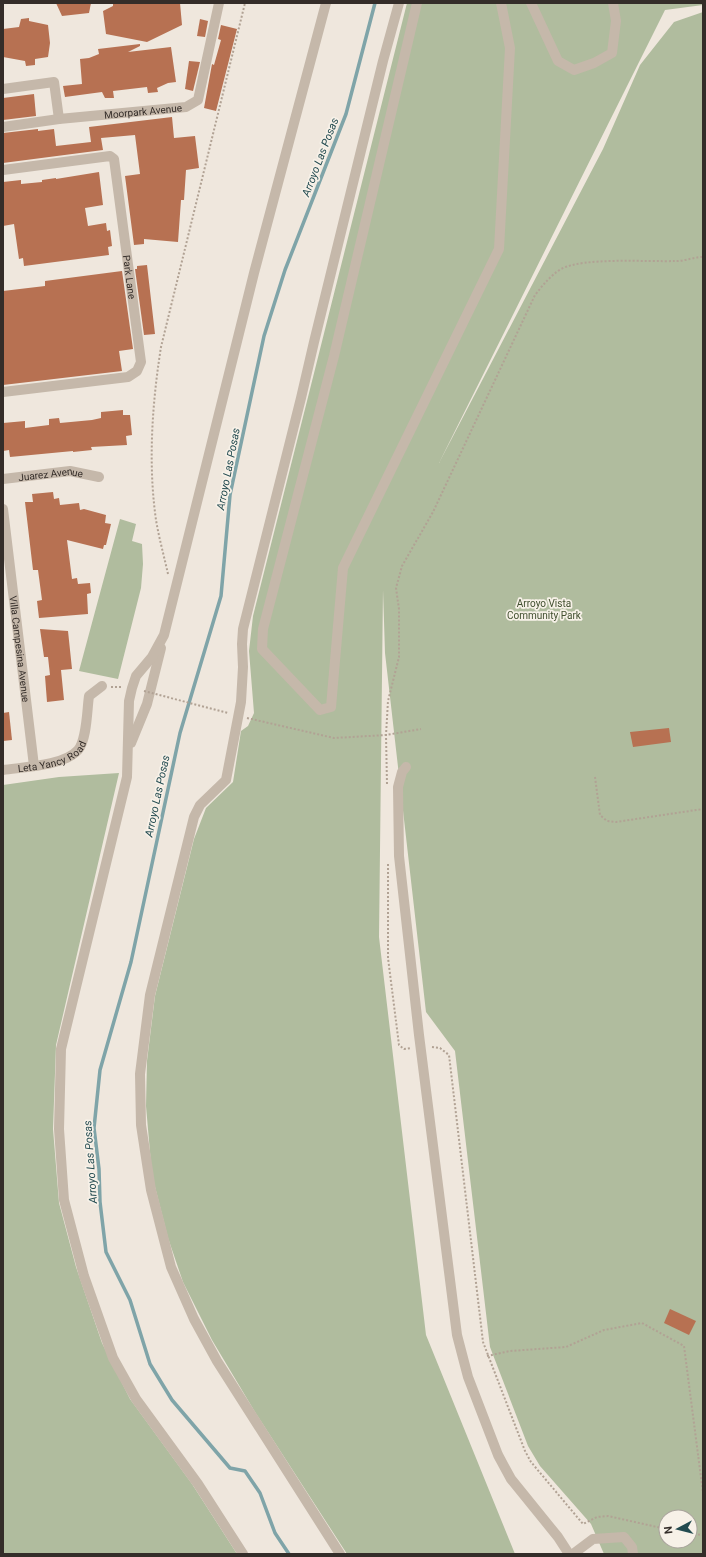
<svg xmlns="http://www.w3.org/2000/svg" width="706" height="1557" viewBox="0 0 706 1557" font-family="Roboto,sans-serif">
  <rect width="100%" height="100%" fill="#efe7dd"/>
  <g fill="#b0bc9e" fill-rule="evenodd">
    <path d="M407 3H703V5L665 10 439 463 603 149 640 65 674 22 703 12V1554H604L591 1524 540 1466 528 1446 490 1347 455 1051 426 1012 385 653 383 590 379 937 426 1335 515 1554H347L255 1412 212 1340 183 1282 168 1238 152 1175 146 1106 147 1061 155 996 194 839 206 808 233 782 241 731 248 726 254 713 249 651 253 616ZM666 1517H690V1541H666Z"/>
    <path d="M120 519 136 524 132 541 142 544 143 564 141 588 118 679 79 671Z"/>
    <path d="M119 773 56 1045 53 1129 59 1203 76 1267 102 1343 130 1399 192 1484 237 1554H3V785L59 777Z"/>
  </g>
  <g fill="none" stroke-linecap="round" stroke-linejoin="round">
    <path stroke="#7fa4a8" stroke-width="3.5" d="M289 1554 275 1533 260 1493 245 1471 230 1468 172 1400 150 1364 130 1300 106 1252 100 1202 99 1169 94 1128 100 1070 131 962 180 733 221 596 230 495 264 336 285 270 346 114 375 3"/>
  </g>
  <g fill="#b77152">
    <path d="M56 3H91L89 13 62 16Z"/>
    <path d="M113 3H180L182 25 147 42 106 34 103 11 113 6Z"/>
    <path d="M29 18V21L48 25 50 43 48 57 35 59V65L26 66 25 61 3 57V29L19 27 21 19Z"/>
    <path d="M200 19 208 21 205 37 197 36Z"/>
    <path d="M221 25 237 29 216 111 204 108 212 64 214 65 221 40 218 39Z"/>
    <path d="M140 44V46L128 52 171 47 176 82 168 83 157 88 158 92 148 93 147 87 113 91 114 98H105L102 92 65 97 63 86 82 84 80 59 89 58 99 54 98 49Z"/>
    <path d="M189 61 200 62 193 91 185 89Z"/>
    <path d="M34 94 36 116 3 120V98Z"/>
    <path d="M172 117 174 138 195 136 199 168 186 170 184 200H181L178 242 144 239V244L134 245 125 176 140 174 135 135 101 138 103 150 3 163V133L38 129V131L54 129 56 146 91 142 89 127Z"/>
    <path d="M99 172 103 205 85 208 88 226 106 223 107 231 110 230 112 246 108 247 109 255 24 266 23 258 19 259 14 224 3 226V182L21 180V184L42 182V180L56 178V179Z"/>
    <path d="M147 265 155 334 144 335 135 269H137V266Z"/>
    <path d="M122 271 133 349 119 351 122 371 3 385V291L45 286V281Z"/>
    <path d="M123 410V415H130L132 435 126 436 127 445 91 447 92 450 73 452V451L10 457 9 450 3 451V423L25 421V428L49 425V419L59 418 60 423 92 420 101 418V412Z"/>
    <path d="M53 492 54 499 59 498 60 505 79 503 80 510 84 509 106 515 105 523 111 524 106 545H104L103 549 67 540 72 579 77 578 78 584 90 583 91 593 87 594 88 614 39 618 37 601 42 600 38 570H33L25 502H33L32 494Z"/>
    <path d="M40 629 68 631 72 669 61 670 64 700 47 702 45 676 50 675 48 657H44Z"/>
    <path d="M9 712 12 740 3 741V713Z"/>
    <path d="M669 728 671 742 633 747 630 732Z"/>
    <path d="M670 1309 696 1321 689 1335 664 1323Z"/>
  </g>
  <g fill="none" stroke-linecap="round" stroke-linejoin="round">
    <g stroke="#b1a294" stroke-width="2" stroke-dasharray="2 2" stroke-linecap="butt">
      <path d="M168 574C164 556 159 538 156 520 148 464 152 404 161 347L245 3"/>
      <path d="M111 687H121"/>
      <path d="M247 718 334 738 386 735 421 729"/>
      <path d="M595 777 600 815 607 821 616 822 703 809"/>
      <path d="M387 784 386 735 388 701 399 657V609L396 588 402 566 433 512 535 295C543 285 550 276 561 269 584 257 647 262 676 261 685 261 694 257 703 257"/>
      <path d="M388 864V958L399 1045 404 1049 411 1048"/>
      <path d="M432 1047 440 1048 449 1055 483 1342 525 1451 531 1462 583 1524 597 1517 608 1516 666 1529"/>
      <path d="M487 1356 510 1351 566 1347 604 1330 642 1323 684 1346 703 1493"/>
      <path d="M690 1534 703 1535"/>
    </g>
    <g stroke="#c5b8aa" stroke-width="10">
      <path d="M417 3 334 356 263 629 262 649 320 710 331 707 343 568 499 249 510 48 501 3"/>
      <path d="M531 3 558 61 574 70 594 63 612 53 616 21 613 3"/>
      <path d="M3 89 54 82 59 119"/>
      <path id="s1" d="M3 127 59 119 186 107 198 100 219 3"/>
      <path id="s2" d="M3 170 110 156 114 159 141 362 137 371 128 377 3 392"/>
      <path id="s3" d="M3 479 70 471 99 477"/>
      <path id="s4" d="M3 509 34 766"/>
      <path d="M131 743 147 704 161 648"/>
      <path d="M406 767 402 772 398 787 399 856 419 1035 457 1335 468 1377 498 1455 511 1479 558 1537 569 1554"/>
      <path id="s5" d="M3 770C23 767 64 766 78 750 87 740 87 709 89 696L102 686"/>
      <path d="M243 1554 198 1484 136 1399 113 1358 84 1276 64 1200 59 1129 61 1049 127 777 129 701 132 688 136 676 152 657 164 635 254 273 326 3"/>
      <path d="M340 1554 217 1361 194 1319 171 1267 151 1190 141 1125 140 1074 150 995 194 817 200 805 226 780 241 702 243 667 242 644 243 629 301 398 314 342 383 61 399 3"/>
      <path d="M573 1554 593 1539 624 1537 632 1547 633 1554"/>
    </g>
    <path stroke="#b1a294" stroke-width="2" stroke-dasharray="2 2" stroke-linecap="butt" d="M144 691 228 713"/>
  </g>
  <g text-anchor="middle" stroke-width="3.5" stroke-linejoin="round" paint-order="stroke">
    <g font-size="10" fill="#342d29" stroke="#f7f1e8">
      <text dy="4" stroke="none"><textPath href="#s1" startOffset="141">Moorpark Avenue</textPath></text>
      <text dy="4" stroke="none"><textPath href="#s2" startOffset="232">Park Lane</textPath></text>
      <text dy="4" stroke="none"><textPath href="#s3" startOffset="48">Juarez Avenue</textPath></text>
      <text dy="4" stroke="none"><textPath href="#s4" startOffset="141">Villa Campesina Avenue</textPath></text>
      <text dy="4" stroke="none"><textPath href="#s5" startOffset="52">Leta Yancy Road</textPath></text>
    </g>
    <g font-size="10" fill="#414f2f" stroke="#f7f1e8">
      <text x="544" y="607">Arroyo Vista<tspan x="544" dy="12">Community Park</tspan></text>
    </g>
    <g font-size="11" font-style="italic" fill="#234b50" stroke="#f7f1e8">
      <text transform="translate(320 157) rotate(-69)" y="4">Arroyo Las Posas</text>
      <text transform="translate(228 469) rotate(-79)" y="4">Arroyo Las Posas</text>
      <text transform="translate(157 796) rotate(-78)" y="4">Arroyo Las Posas</text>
      <text transform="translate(90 1162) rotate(-94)" y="4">Arroyo Las Posas</text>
    </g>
  </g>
  <rect width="706" height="1557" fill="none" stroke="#342d29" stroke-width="8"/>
  <g transform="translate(678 1529) rotate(263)"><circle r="19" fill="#f7f1e8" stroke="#a9a39c"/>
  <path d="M0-3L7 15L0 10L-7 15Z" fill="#234b50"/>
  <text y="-6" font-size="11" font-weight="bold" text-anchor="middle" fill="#342d29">N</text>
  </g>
</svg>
